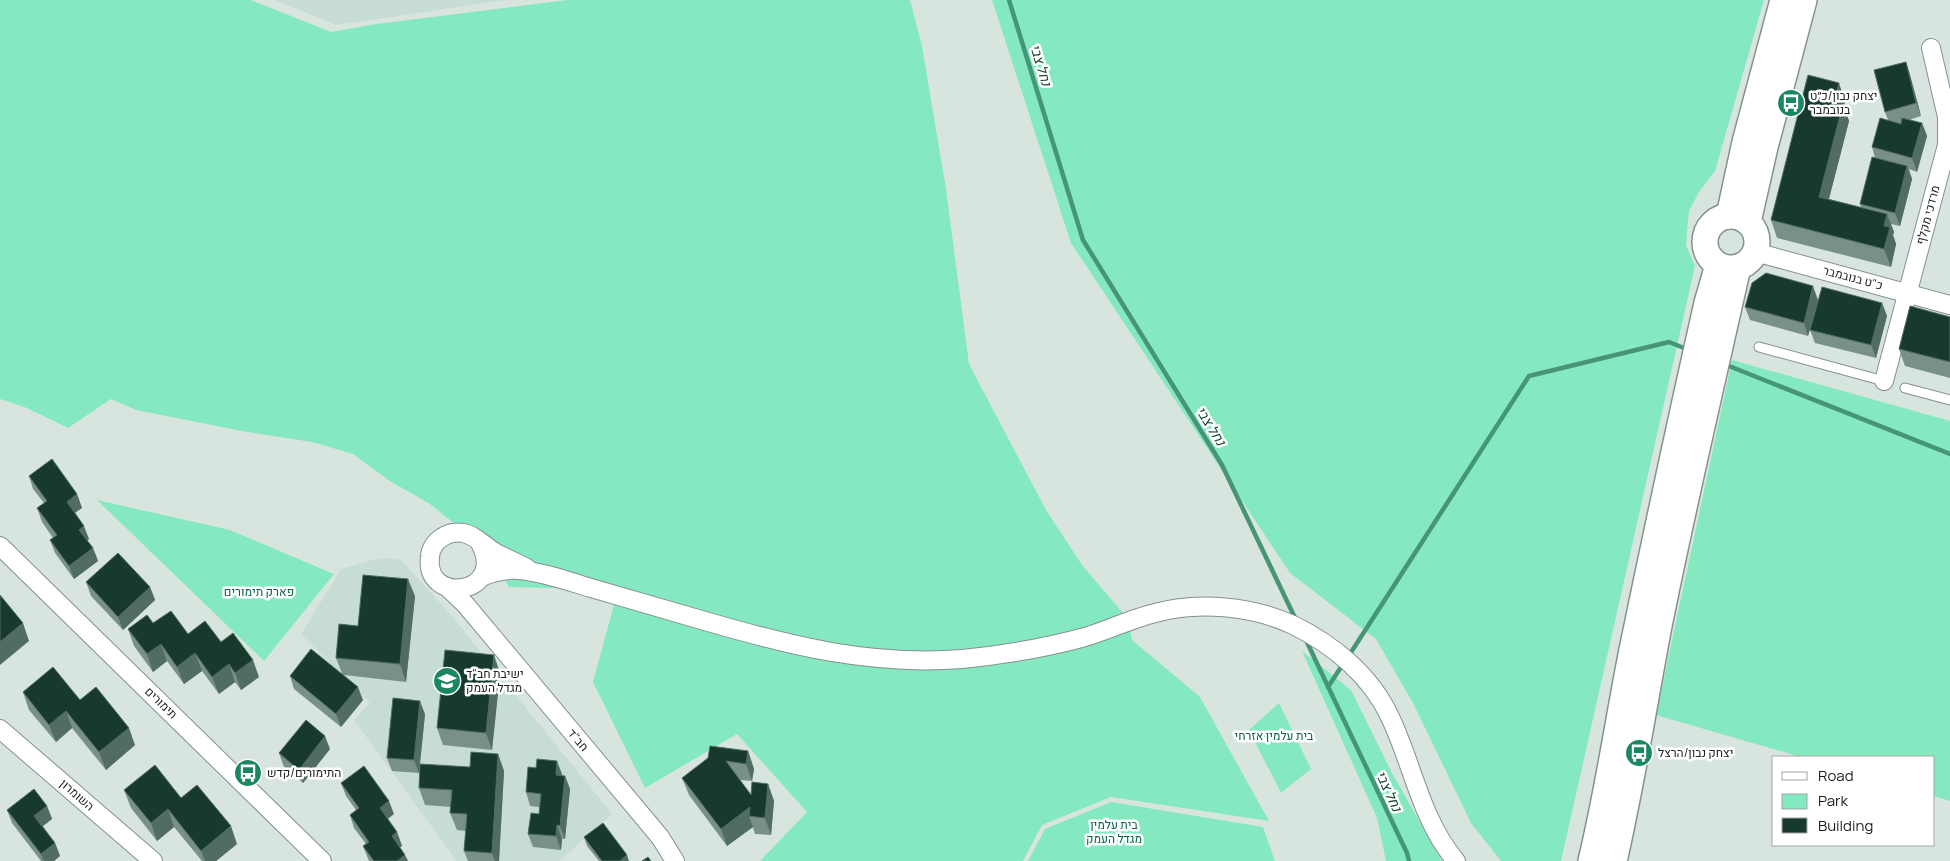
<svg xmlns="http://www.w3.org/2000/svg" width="1950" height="861" viewBox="0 0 1950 861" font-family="Manrope,Heebo,sans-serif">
  <rect width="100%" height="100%" fill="#d8e5df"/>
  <g fill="#c7dcd2">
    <path d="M275 0H506L336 25Z"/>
    <path d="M389 558 401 560 451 615 612 814 559 861H457L354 720 370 703 301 634 341 569 376 559Z"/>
  </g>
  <g fill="#84e9c0">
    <path d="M0 0H251L331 32 377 24 567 0H910L922 46 946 189 969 364 1046 510 1082 565 1128 619 1132 640 1200 697 1269 821 1111 797 1042 825 1023 861H760L807 812 737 734 645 788 593 682 618 590 509 587 490 552 430 504 390 481 353 454 312 442 242 431 136 410 111 399 68 428 27 408 0 399Z"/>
    <path d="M992 0H1764L1715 171 1699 192 1689 211 1686 245 1695 266 1561 861H1501L1471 823 1413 703 1376 639 1290 573 1071 243Z"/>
    <path d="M1732 360 1950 421V801L1934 796V757H1801L1656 715Z"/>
    <path d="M97 500 230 530 334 574 264 661Z"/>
    <path d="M1302 651 1351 690 1392 773 1442 861H1386L1377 818Z"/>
    <path d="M1279 703 1311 769 1281 793 1249 730Z"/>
    <path d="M1111 802 1263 827 1275 861H1028L1045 829Z"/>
  </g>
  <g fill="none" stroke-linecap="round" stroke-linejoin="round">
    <g stroke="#469577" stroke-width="4.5">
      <path d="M1009 0 1083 240 1222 465 1296 620"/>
      <path d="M1724 364 1950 454"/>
      <path d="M1305 638 1407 853 1409 861"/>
      <path d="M1348 657 1529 376 1669 342 1689 350"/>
      <path d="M1328 687 1343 664"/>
    </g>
    <g stroke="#85918c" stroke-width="11">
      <g id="lane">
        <path d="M1759 347 1884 381"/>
        <path d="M1905 388 1950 400"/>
      </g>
    </g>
    <g stroke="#85918c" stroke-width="20">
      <g id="street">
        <path d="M1755 252 1950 305"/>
        <path d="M1884 381 1947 145V117L1931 48"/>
        <path d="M480 543C508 595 424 606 430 557 431 541 448 530 463 533 475 535 486 547 496 553 506 558 517 563 527 568"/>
        <path d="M0 546 322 861"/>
        <path d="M481 577C493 572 506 569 519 570 543 572 568 581 591 588 629 599 667 610 705 621 791 646 871 666 962 659 1003 655 1045 648 1085 637 1108 630 1131 619 1155 613 1198 601 1252 606 1293 625 1334 645 1371 676 1390 717 1413 765 1421 820 1456 861"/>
        <path d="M447 587 465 604 660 837 675 861"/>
        <path d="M0 729 153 861"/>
      </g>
    </g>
    <g stroke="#85918c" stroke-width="28">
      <g id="secondary">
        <path d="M1729 216 1745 142 1783 0"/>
        <circle cx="1731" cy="242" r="26"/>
        <path d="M1748 222 1765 147 1804 0"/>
        <path d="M1591 861C1608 791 1618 720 1632 650 1656 534 1681 418 1707 303L1718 265"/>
        <path d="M1614 861C1632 783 1644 705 1659 626 1683 506 1711 387 1738 267"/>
      </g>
    </g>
    <use href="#lane" stroke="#fff" stroke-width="9"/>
    <use href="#street" stroke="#fff" stroke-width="18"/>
    <use href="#secondary" stroke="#fff" stroke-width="25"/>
  </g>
  <g fill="#789086">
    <path d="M1906 62 1910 75 1921 116 1909 120 1922 123 1927 136 1917 172 1909 169 1912 179 1900 226 1891 224 1894 232 1893 235 1896 244 1891 267 1777 238 1771 220 1845 101 1844 107 1849 121 1829 199 1861 207 1860 204 1875 158 1872 147 1888 120 1885 112Z"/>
    <path d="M1818 300 1882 303 1887 316 1876 358 1815 343 1810 330 1818 302 1808 336 1750 320 1745 307Z"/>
    <path d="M1950 317V378L1905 366 1899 349Z"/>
    <path d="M29 476 77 494 82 508 75 512 89 539 87 541 93 548 98 561 74 579 55 553 50 540 53 538 42 522 37 508 44 503 33 489Z"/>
    <path d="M86 582 150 587 155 600 123 630 91 596Z"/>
    <path d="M415 596 406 682 344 675 363 700 341 727 294 689 290 676 342 673 336 658 358 626Z"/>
    <path d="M153 623 188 634 221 642 259 677 241 690 235 682 219 694 202 671 184 684 167 661 153 672 134 646 128 629Z"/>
    <path d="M500 673 492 750 443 745 437 728Z"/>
    <path d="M23 692 80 700 135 745 106 770 72 728 56 742 29 710Z"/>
    <path d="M425 714 419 773 392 771 387 758Z"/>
    <path d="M330 749 303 783 284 767 279 753Z"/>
    <path d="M748 751 754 769 752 781 740 780 751 795 768 784 774 801 771 835 755 834 753 827 727 846 689 795 682 778Z"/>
    <path d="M498 754 504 771 499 861H468L464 851 466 831 457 830 450 813 451 807 425 805 419 788 470 767Z"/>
    <path d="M562 774V776H565L570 789 565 839H562L561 850 533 847 528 834 539 814 540 807 530 806 526 792Z"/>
    <path d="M341 783 394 814 388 819 397 832 402 846 400 847 408 861H369L363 846 366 844 354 828 350 815 356 810 346 796Z"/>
    <path d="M124 790 181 798 237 844 216 861H202L174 827 157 841 131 808Z"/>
    <path d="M47 806 52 819 43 826 55 843 60 856 54 861H41L12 823 7 810Z"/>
    <path d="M584 837 629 861H599L587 846Z"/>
  </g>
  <g fill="#516d62">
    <path d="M1906 62 1910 75 1921 116 1916 103Z"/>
    <path d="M1839 83 1845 101 1844 107 1849 121 1825 214 1819 197 1834 102Z"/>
    <path d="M1922 123 1927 136 1917 172 1912 158Z"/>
    <path d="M1907 166 1912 179 1900 226 1895 213Z"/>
    <path d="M1887 214 1894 232 1893 235 1896 244 1891 267 1884 249V226Z"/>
    <path d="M1813 286 1818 300 1808 336 1804 323Z"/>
    <path d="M1882 303 1887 316 1876 358 1871 345Z"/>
    <path d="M77 494 82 508 72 515 67 502Z"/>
    <path d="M84 526 89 539 84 543 79 530Z"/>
    <path d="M93 548 98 561 74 579 69 566Z"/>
    <path d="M408 579 415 596 406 682 400 664Z"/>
    <path d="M150 587 155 600 123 630 118 617Z"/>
    <path d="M23 623 29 641 0 665V642Z"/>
    <path d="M161 644 167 661 153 672 147 654Z"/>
    <path d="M195 653 202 671 184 684 177 667Z"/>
    <path d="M494 655 500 673 492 750 486 733Z"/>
    <path d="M253 660 259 677 241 690 235 673Z"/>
    <path d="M229 664 235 682 219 694 212 677Z"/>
    <path d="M358 687 363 700 341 727 336 714Z"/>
    <path d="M420 701 425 714 419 773 414 760Z"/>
    <path d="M66 711 72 728 56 742 49 725Z"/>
    <path d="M129 728 135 745 106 770 99 752Z"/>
    <path d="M325 736 330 749 303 783 299 770Z"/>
    <path d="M748 751 754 769 752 781 746 764Z"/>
    <path d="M498 754 504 771 499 861H495L492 853Z"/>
    <path d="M557 761 562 774 561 788 556 775Z"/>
    <path d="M565 776 570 789 565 839 560 826Z"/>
    <path d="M768 784 774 801 771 835 765 818Z"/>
    <path d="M389 801 394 814 384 821 380 808Z"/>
    <path d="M47 806 52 819 39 829 34 816Z"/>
    <path d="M750 807 749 816 753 827 727 846 721 829Z"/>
    <path d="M168 809 174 827 157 841 151 823Z"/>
    <path d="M557 825 562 839 561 850 556 836Z"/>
    <path d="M231 826 237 844 216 861H205L201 851Z"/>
    <path d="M397 832 402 846 397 849 392 836Z"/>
    <path d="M55 843 60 856 54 861H44L41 854Z"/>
    <path d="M405 855 408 861H397Z"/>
    <path d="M627 855 629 861H620Z"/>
  </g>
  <g fill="#173a2c" stroke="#516d62">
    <path d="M1906 62 1916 103 1885 112 1874 70Z"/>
    <path d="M1808 75 1839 83 1834 102 1843 104 1819 197 1887 214 1884 226 1890 227 1884 249 1771 220Z"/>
    <path d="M1880 118 1901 124 1902 118 1922 123 1912 158 1872 147Z"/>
    <path d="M1872 157 1907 166 1895 213 1860 204Z"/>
    <path d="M1766 273 1813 286 1804 323 1745 307 1752 283Z"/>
    <path d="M1822 287 1882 303 1871 345 1810 330Z"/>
    <path d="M1910 306 1950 317V362L1899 349Z"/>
    <path d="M52 459 77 494 67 502 84 526 79 530 93 548 69 566 50 540 57 535 37 508 47 501 29 476Z"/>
    <path d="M118 553 150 587 118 617 86 582Z"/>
    <path d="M363 575 408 579 400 664 336 658 339 624 358 626Z"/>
    <path d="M0 595 23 623 0 642Z"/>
    <path d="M171 611 188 634 205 621 221 642 233 633 253 660 235 673 229 664 212 677 195 653 177 667 161 644 147 654 128 629 147 615 153 623Z"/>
    <path d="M311 649 358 687 336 714 290 676Z"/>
    <path d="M445 650 494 655 486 733 437 728Z"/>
    <path d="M53 667 80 700 96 687 129 728 99 752 66 711 49 725 23 692Z"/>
    <path d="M393 698 420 701 414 760 387 758Z"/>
    <path d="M306 720 325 736 299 770 279 753Z"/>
    <path d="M710 746 748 751 746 764 726 761 751 795 752 782 768 784 765 818 749 816 750 807 721 829 682 778 708 758Z"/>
    <path d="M471 752 498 754 492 853 464 851 467 814 450 813 452 790 419 788 420 764 470 767Z"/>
    <path d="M537 759 557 761 556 775 565 776 560 826 557 825 556 836 528 834 531 813 539 814 541 794 526 792 528 767 536 768Z"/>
    <path d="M155 765 181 798 197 785 231 826 201 851 168 809 151 823 124 790Z"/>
    <path d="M364 766 389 801 380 808 397 832 392 836 405 855 397 861H374L363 846 369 842 350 815 359 808 341 783Z"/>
    <path d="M34 789 47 806 34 816 55 843 41 854 7 810Z"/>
    <path d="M603 823 627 855 620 861H602L584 837Z"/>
    <path d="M648 857 651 861H642Z"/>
  </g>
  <defs>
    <g id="bus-disc" transform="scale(1.4375)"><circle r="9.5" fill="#1b8663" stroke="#fff"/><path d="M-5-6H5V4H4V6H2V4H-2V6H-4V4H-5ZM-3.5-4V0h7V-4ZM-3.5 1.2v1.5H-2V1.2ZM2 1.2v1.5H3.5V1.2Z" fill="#fff"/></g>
    <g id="school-disc" transform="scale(1.4375)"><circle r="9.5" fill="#1b8663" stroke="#fff"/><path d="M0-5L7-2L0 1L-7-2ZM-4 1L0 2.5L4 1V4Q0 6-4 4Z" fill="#fff"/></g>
  </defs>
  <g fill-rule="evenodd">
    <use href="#bus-disc" x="1791" y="103"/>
    <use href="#school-disc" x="447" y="681"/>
    <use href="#bus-disc" x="1639" y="753"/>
    <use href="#bus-disc" x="248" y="773"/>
  </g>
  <g text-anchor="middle" stroke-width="5" stroke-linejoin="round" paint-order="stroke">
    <g font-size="12" fill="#1b1f1d" stroke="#fff" text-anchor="start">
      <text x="1810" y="100">יצחק נבון/כ״ט<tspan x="1810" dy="14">בנובמבר</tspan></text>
      <text x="466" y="678">ישיבת חב"ד<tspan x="466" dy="14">מגדל העמק</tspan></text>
      <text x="1658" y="757">יצחק נבון/הרצל</text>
      <text x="267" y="777">התימורים/קדש</text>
    </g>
    <g font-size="12" fill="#1b1f1d" stroke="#fff">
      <text transform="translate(1928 215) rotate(-75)" y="4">מרדכי מקלף</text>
      <text transform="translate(1853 278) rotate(15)" y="4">כ"ט בנובמבר</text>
      <text transform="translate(161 703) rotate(44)" y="4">תימורים</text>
      <text transform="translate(578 740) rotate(50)" y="4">חב"ד</text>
      <text transform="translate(77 795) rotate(41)" y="4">השומרון</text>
    </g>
    <g font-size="12" fill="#0a6348" stroke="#fff">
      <text x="259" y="596">פארק תימורים</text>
      <text x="1274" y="740">בית עלמין אזרחי</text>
      <text x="1114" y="829">בית עלמין<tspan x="1114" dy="14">מגדל העמק</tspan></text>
    </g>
    <g font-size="14" font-style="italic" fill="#164534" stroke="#fff">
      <text transform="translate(1041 65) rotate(73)" y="5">נחל צבי</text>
      <text transform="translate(1211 426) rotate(58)" y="5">נחל צבי</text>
      <text transform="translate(1389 791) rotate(65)" y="5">נחל צבי</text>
    </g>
  </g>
  <rect x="1772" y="756" width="162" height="90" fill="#ffffff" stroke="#a4a5a5"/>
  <rect x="1782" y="772" width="25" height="8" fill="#ffffff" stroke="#a4a5a5"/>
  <text x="1818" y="781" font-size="15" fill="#1b1f1d">Road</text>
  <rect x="1782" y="794" width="25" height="15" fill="#84e9c0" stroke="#a4a5a5"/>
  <text x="1818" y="806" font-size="15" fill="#1b1f1d">Park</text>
  <rect x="1782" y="818" width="25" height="15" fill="#173a2c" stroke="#a4a5a5"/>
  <text x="1818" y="831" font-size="15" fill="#1b1f1d">Building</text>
</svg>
